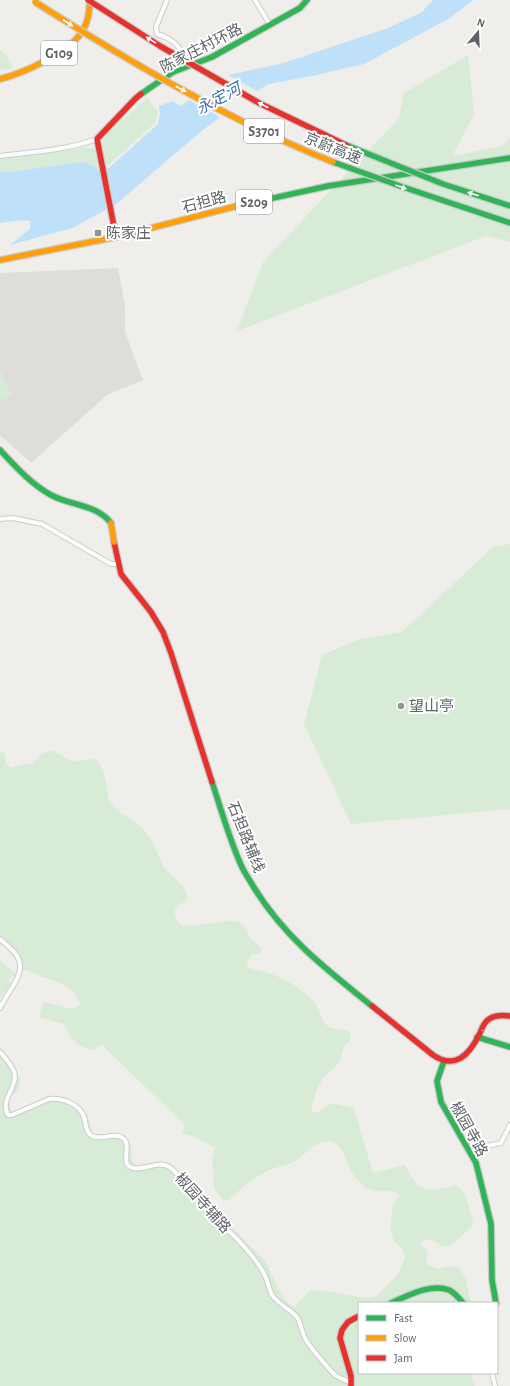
<svg xmlns="http://www.w3.org/2000/svg" width="510" height="1386" viewBox="0 0 510 1386" font-family="'Alegreya Sans','Noto Sans SC',sans-serif">
  <rect width="100%" height="100%" fill="#efeeea"/>
  <path fill="#dfddda" d="M118 268 125 305V332L143 380 107 395 31 463 0 435V273Z"/>
  <g fill="#d8ebd6">
    <path d="M0 50 7 56 13 68 0 70Z"/>
    <path d="M468 55 474 115 452 156 502 146 510 138V242L486 236 237 331 263 262 399 118 404 93Z"/>
    <path d="M147 98 158 112 155 123 106 167C103 155 99 145 107 134Z"/>
    <path d="M83 147 95 149 98 170 92 165 10 172H0V159L66 151Z"/>
    <path d="M0 372H1L12 396 0 401Z"/>
    <path d="M510 544V809L351 824 304 724 322 655 361 639 402 632 493 547Z"/>
    <path d="M1 751 5 754 6 764 12 768 24 764 32 765C38 758 45 748 55 752 60 754 64 758 69 760 77 762 86 759 95 759 102 765 105 777 107 787 108 793 107 799 111 804 118 812 128 817 136 823 140 826 145 831 149 836 156 845 158 858 165 868 173 879 191 886 186 902L179 904 175 908V915L178 922 182 925 192 926 229 921H237L243 925 251 939 261 948 260 953 251 955 248 961 247 967C255 970 263 971 271 974 286 979 302 989 313 1001 321 1010 319 1022 331 1028 337 1030 343 1028 349 1031L351 1036 350 1040 344 1047 340 1060 337 1065 323 1078 317 1089 312 1106V1112L317 1113 332 1103 354 1108 373 1173 405 1165C417 1193 430 1193 456 1185L465 1194 473 1222 472 1227 450 1246 443 1247 431 1239 423 1241 419 1244 425 1248 428 1253 426 1259 428 1265 437 1269 450 1266 459 1268 465 1277 471 1303H359V1373H472L471 1378 475 1386H0V1047C6 1057 25 1075 19 1087 17 1091 12 1095 9 1099L11 1110 13 1112H16L39 1102 57 1100 77 1106 84 1111 88 1116 92 1131 95 1134 101 1137 125 1139C135 1147 130 1150 132 1160L137 1166C152 1169 164 1162 178 1171L266 1262 276 1284 283 1298 289 1304 295 1307 307 1293 312 1290 331 1292 364 1298 374 1297 381 1292 397 1275 403 1264 405 1256 402 1249 394 1241 390 1230 393 1205 400 1194C390 1188 378 1195 365 1187 360 1183 354 1176 351 1171 345 1161 345 1149 334 1143 320 1136 306 1154 295 1161 288 1165 279 1166 272 1169 255 1176 241 1188 228 1201L223 1200 215 1190 214 1184 212 1158 215 1148 198 1138 182 1133 185 1125 102 1045 94 1050C75 1045 72 1042 64 1024L39 1017 43 1002 69 1008H75L80 1004C72 982 53 982 35 974 31 972 26 971 23 969 15 961 9 949 0 943V752Z"/>
    <path d="M0 960 16 974 9 979 11 985 0 998Z"/>
  </g>
  <path fill="#bfe0f9" d="M433 0H473L450 18 364 64 312 76 268 84 232 108 199 133 115 205 72 228 10 245 30 229V221L22 220 0 223V172H11L82 162 92 165 98 170 109 168 158 124 160 114 159 106 172 101 181 106 219 77 284 63 388 28 422 12Z"/>
  <path fill="#efeeea" d="M226 74 259 92 222 118 187 99 218 76Z"/>
  <g fill="none" stroke-linecap="round" stroke-linejoin="round">
    <g stroke="#cbcccc" stroke-width="6">
      <g id="street">
        <path d="M167 0 156 27 157 34C174 39 178 46 188 60"/>
        <path d="M255 0 270 25"/>
        <path d="M0 156C33 152 66 150 97 139"/>
        <path d="M0 519 13 518 42 524 111 564H118"/>
        <path d="M0 939C5 944 10 947 14 952 31 970 8 990 0 1008"/>
        <path d="M0 1052C5 1058 15 1068 15 1076 15 1090 0 1101 8 1115H12L49 1099C62 1098 79 1103 84 1117 86 1123 85 1132 92 1136 101 1141 115 1131 124 1139 132 1147 119 1165 133 1168 146 1171 159 1159 171 1168 184 1180 194 1194 205 1207 224 1227 247 1246 262 1270 267 1277 268 1287 272 1295 278 1304 290 1309 297 1317 301 1324 302 1333 306 1340 310 1347 328 1368 335 1375 339 1378 346 1380 351 1383"/>
        <path d="M469 1152 478 1148 501 1143 510 1125"/>
        <path d="M492 1373 495 1386"/>
      </g>
    </g>
    <g stroke="#cacacb" stroke-width="8">
      <g id="fast">
        <path d="M141 94 173 72 212 57 300 8 307 0"/>
        <path d="M237 206 328 186 510 158"/>
        <path d="M0 450C15 466 31 484 51 495 71 506 96 504 111 523"/>
        <path d="M212 782C221 809 229 838 241 865 244 872 249 879 253 886 284 937 326 969 372 1006"/>
        <path d="M477 1037 510 1047"/>
        <path d="M444 1061 437 1081 441 1102 476 1163 491 1224 492 1280 496 1303"/>
        <path d="M391 1303C407 1296 431 1283 449 1290 455 1293 459 1298 463 1303"/>
      </g>
    </g>
    <g stroke="#cacacb" stroke-width="8">
      <g id="slow">
        <path d="M0 79C24 73 71 52 83 30 89 20 89 11 90 0"/>
        <path d="M0 260 116 237 237 206"/>
      </g>
    </g>
    <g stroke="#cacacb" stroke-width="8">
      <g id="jam">
        <path d="M116 237 97 139 136 98 141 94"/>
        <path d="M114 542 121 574 151 612 163 632 171 653 212 782"/>
        <path d="M372 1006 433 1055C455 1070 469 1055 479 1035 482 1029 483 1023 489 1019 495 1015 503 1015 510 1016"/>
        <path d="M351 1386V1376L340 1338 342 1330 348 1322 359 1316"/>
      </g>
    </g>
    <use href="#street" stroke="#fdfcfc" stroke-width="4"/>
    <use href="#fast" stroke="#30b455" stroke-width="5.5"/>
    <use href="#slow" stroke="#ff9f0a" stroke-width="5.5"/>
    <use href="#jam" stroke="#e5322d" stroke-width="5.5"/>
    <path stroke="#e4e4e4" stroke-width="1.5" stroke-dasharray="1 5" stroke-linecap="butt" d="M0 501C92 502 141 550 176 630 184 650 190 671 197 692 208 729 220 766 232 803 243 837 254 873 275 903 310 951 360 994 416 1013 446 1024 479 1029 510 1037"/>
    <g stroke="#cacacb" stroke-width="8" stroke-linecap="butt">
      <g id="fast-bridge">
        <path d="M346 145 443 184 510 206"/>
        <path d="M333 162 400 186 510 223"/>
      </g>
    </g>
    <g stroke="#cacacb" stroke-width="8" stroke-linecap="butt">
      <g id="slow-bridge">
        <path d="M35 2C130 62 228 120 333 162"/>
        <path d="M111 523 114 542"/>
      </g>
    </g>
    <g stroke="#cacacb" stroke-width="8" stroke-linecap="butt">
      <path id="jam-bridge" d="M88 0 160 46 259 103 346 145"/>
    </g>
    <use href="#fast-bridge" stroke="#30b455" stroke-width="5.5"/>
    <use href="#slow-bridge" stroke="#ff9f0a" stroke-width="5.5"/>
    <use href="#jam-bridge" stroke="#e5322d" stroke-width="5.5"/>
  </g>
  <defs><path id="oneway-solid" d="M-6-.8H1V-3.2L6.5 0L1 3.2V.8H-6Z"/></defs>
  <g fill="#fff">
    <use href="#oneway-solid" transform="translate(68 23) rotate(33)"/>
    <use href="#oneway-solid" transform="translate(151 40) rotate(-148)"/>
    <use href="#oneway-solid" transform="translate(181 89) rotate(28)"/>
    <use href="#oneway-solid" transform="translate(263 105) rotate(-153)"/>
    <use href="#oneway-solid" transform="translate(401 187) rotate(20)"/>
    <use href="#oneway-solid" transform="translate(473 194) rotate(-162)"/>
  </g>
  <g fill="#919496" stroke="#fff" stroke-width="1.5">
    <rect x="94" y="229" width="8" height="8" rx="2"/>
    <circle cx="401" cy="706" r="4"/>
  </g>
  <g text-anchor="middle" stroke-width="4" stroke-linejoin="round" paint-order="stroke">
    <g fill="#fff" stroke="#8f9295" stroke-width="1">
      <rect x="41" y="41" width="36" height="24" rx="3"/>
      <rect x="244" y="119" width="40" height="24" rx="3"/>
      <rect x="236" y="190" width="36" height="24" rx="3"/>
    </g>
    <g font-size="14" font-weight="bold" fill="#5f6368">
      <text x="59" y="58">G109</text>
      <text x="264" y="136">S3701</text>
      <text x="254" y="207">S209</text>
    </g>
    <g font-size="15" fill="#5f6368" stroke="#fff">
      <text transform="translate(201 48) rotate(-27)" y="5">陈家庄村环路</text>
      <text transform="translate(333 148) rotate(22)" y="5">京蔚高速</text>
      <text transform="translate(204 202) rotate(-15)" y="5">石担路</text>
      <text transform="translate(246 837) rotate(68)" y="5">石担路辅线</text>
      <text transform="translate(469 1129) rotate(61)" y="5">椒园寺路</text>
      <text transform="translate(203 1203) rotate(48)" y="5">椒园寺辅路</text>
    </g>
    <g font-size="15" fill="#5f6368" stroke="#fff" text-anchor="start">
      <text x="106" y="238">陈家庄</text>
      <text x="409" y="711">望山亭</text>
    </g>
    <g font-size="16" font-style="italic" fill="#4174aa" stroke="#fff">
      <text transform="translate(218 98) rotate(-28)" y="6">永定河</text>
    </g>
  </g>
  <rect x="358" y="1302" width="140" height="72" fill="#ffffff" stroke="#bfc1c3"/>
  <rect x="366" y="1315" width="20" height="6" fill="#30b455" stroke="#bfc1c3"/>
  <text x="394" y="1322" font-size="12" fill="#5f6368">Fast</text>
  <rect x="366" y="1335" width="20" height="6" fill="#ff9f0a" stroke="#bfc1c3"/>
  <text x="394" y="1342" font-size="12" fill="#5f6368">Slow</text>
  <rect x="366" y="1355" width="20" height="6" fill="#e5322d" stroke="#bfc1c3"/>
  <text x="394" y="1362" font-size="12" fill="#5f6368">Jam</text>
  <g transform="translate(478 32) rotate(19)" stroke="#ffffff" stroke-width="3" paint-order="stroke">
  <path d="M0-3L7 15L0 10L-7 15Z" fill="#5f6368"/>
  <text y="-6" font-size="11" font-weight="bold" text-anchor="middle" fill="#5f6368">N</text>
  </g>
</svg>
